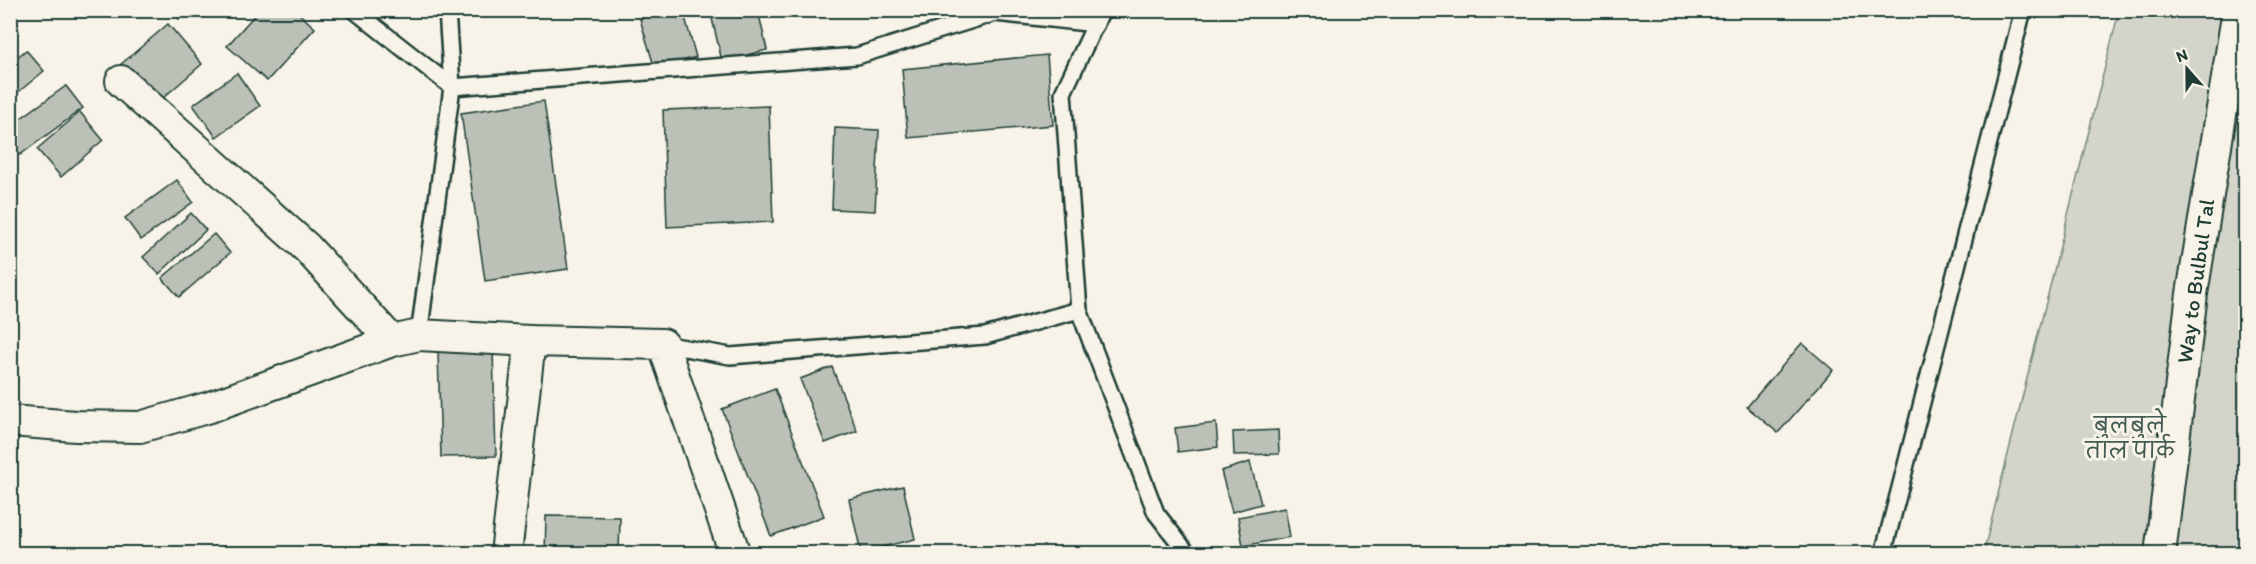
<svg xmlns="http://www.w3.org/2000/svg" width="2256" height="564" viewBox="0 0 2256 564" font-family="Itim,'Playpen Sans Deva',sans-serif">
  <rect width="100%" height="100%" fill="#f7f3e8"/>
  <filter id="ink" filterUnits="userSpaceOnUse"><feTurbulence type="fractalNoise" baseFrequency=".0167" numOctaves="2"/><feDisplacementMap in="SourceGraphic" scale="12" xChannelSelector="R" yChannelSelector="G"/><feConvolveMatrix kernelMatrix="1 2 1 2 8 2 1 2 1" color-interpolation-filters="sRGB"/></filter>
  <g filter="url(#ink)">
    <path fill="#d3d5ca" stroke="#79897f" stroke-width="1.5" d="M2119 11H2245V553L1983 554Z"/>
    <g fill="#bbc1b6" stroke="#1f3d34" stroke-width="1.5">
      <path d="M169 10H186L179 19Z"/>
      <path d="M259 10H295L315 28 267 81 227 46Z"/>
      <path d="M669 10H683L696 57 655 69 640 19Z"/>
      <path d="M710 10H758L767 50 722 61Z"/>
      <path d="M168 24 202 64 155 105 120 65Z"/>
      <path d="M26 50 44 71 10 99V63Z"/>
      <path d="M1047 55 1053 125 908 138 902 69Z"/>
      <path d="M237 73 260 106 216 137 193 105Z"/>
      <path d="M66 86 83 108 20 155 10 142V126Z"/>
      <path d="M544 101 568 269 485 281 461 113Z"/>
      <path d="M769 106 773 222 667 227 663 110Z"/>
      <path d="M80 112 103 140 61 177 37 149Z"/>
      <path d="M835 128 879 130 875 211 832 209Z"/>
      <path d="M177 180 193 202 141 240 125 218Z"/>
      <path d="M191 213 206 230 159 274 143 257Z"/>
      <path d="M214 234 230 253 179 297 162 278Z"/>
      <path d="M1802 343 1833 370 1778 433 1747 407Z"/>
      <path d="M493 350 496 456 441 457 438 352Z"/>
      <path d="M832 367 857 431 825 443 800 379Z"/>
      <path d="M775 389 824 516 771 536 722 409Z"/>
      <path d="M1216 423 1218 447 1178 452 1175 428Z"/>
      <path d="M1278 430 1279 454 1234 455 1233 432Z"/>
      <path d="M1250 462 1261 504 1232 512 1221 471Z"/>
      <path d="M903 486 915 539 861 552 849 499Z"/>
      <path d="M1285 508 1290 537 1243 546 1238 517Z"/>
      <path d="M546 516 620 517 619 554H545Z"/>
    </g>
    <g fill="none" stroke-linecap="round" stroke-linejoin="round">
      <g stroke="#1f3d34" stroke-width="20">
        <g id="lane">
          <path d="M354 10 452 87 857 56 995 13 1096 24"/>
          <path d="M1102 10 1063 93 1079 310 1156 513 1188 554"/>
          <path d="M419 335 452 87 447 10"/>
          <path d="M663 344 730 356 985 336 1079 310"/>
          <path d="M1883 554 2023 10"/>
        </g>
      </g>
      <g stroke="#1f3d34" stroke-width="34">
        <g id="street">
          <path d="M121 81 307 248 392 341"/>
          <path d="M10 421 76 426 140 427 210 407 392 341 419 335 530 341 663 344 735 554"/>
          <path d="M506 554 530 341"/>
          <path d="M2160 554 2192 294 2238 10"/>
        </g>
      </g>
      <use href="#lane" stroke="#f7f3e8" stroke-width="15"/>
      <use href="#street" stroke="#f7f3e8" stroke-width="30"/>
    </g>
  </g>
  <g text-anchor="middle" stroke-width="6" stroke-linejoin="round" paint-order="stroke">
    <g font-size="22" fill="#1f3d34" stroke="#f7f3e8">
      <text transform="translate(2195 281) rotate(-82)" y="8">Way to Bulbul Tal</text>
    </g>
    <g font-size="22" fill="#435b52" stroke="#f7f3e8">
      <text x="2130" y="433">बुलबुले<tspan x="2130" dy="25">ताल पार्क</tspan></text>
    </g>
  </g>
  <rect width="2256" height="564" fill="none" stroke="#f7f3e8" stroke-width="36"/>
  <rect x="18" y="18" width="2220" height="528" fill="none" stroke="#1f3d34" stroke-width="2" filter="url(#ink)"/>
  <g transform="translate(2187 69) rotate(339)" stroke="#f7f3e8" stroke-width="4.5" paint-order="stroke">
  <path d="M0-4.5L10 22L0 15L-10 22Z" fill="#1f3d34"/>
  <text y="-9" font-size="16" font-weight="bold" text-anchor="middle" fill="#1f3d34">N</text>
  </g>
</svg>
